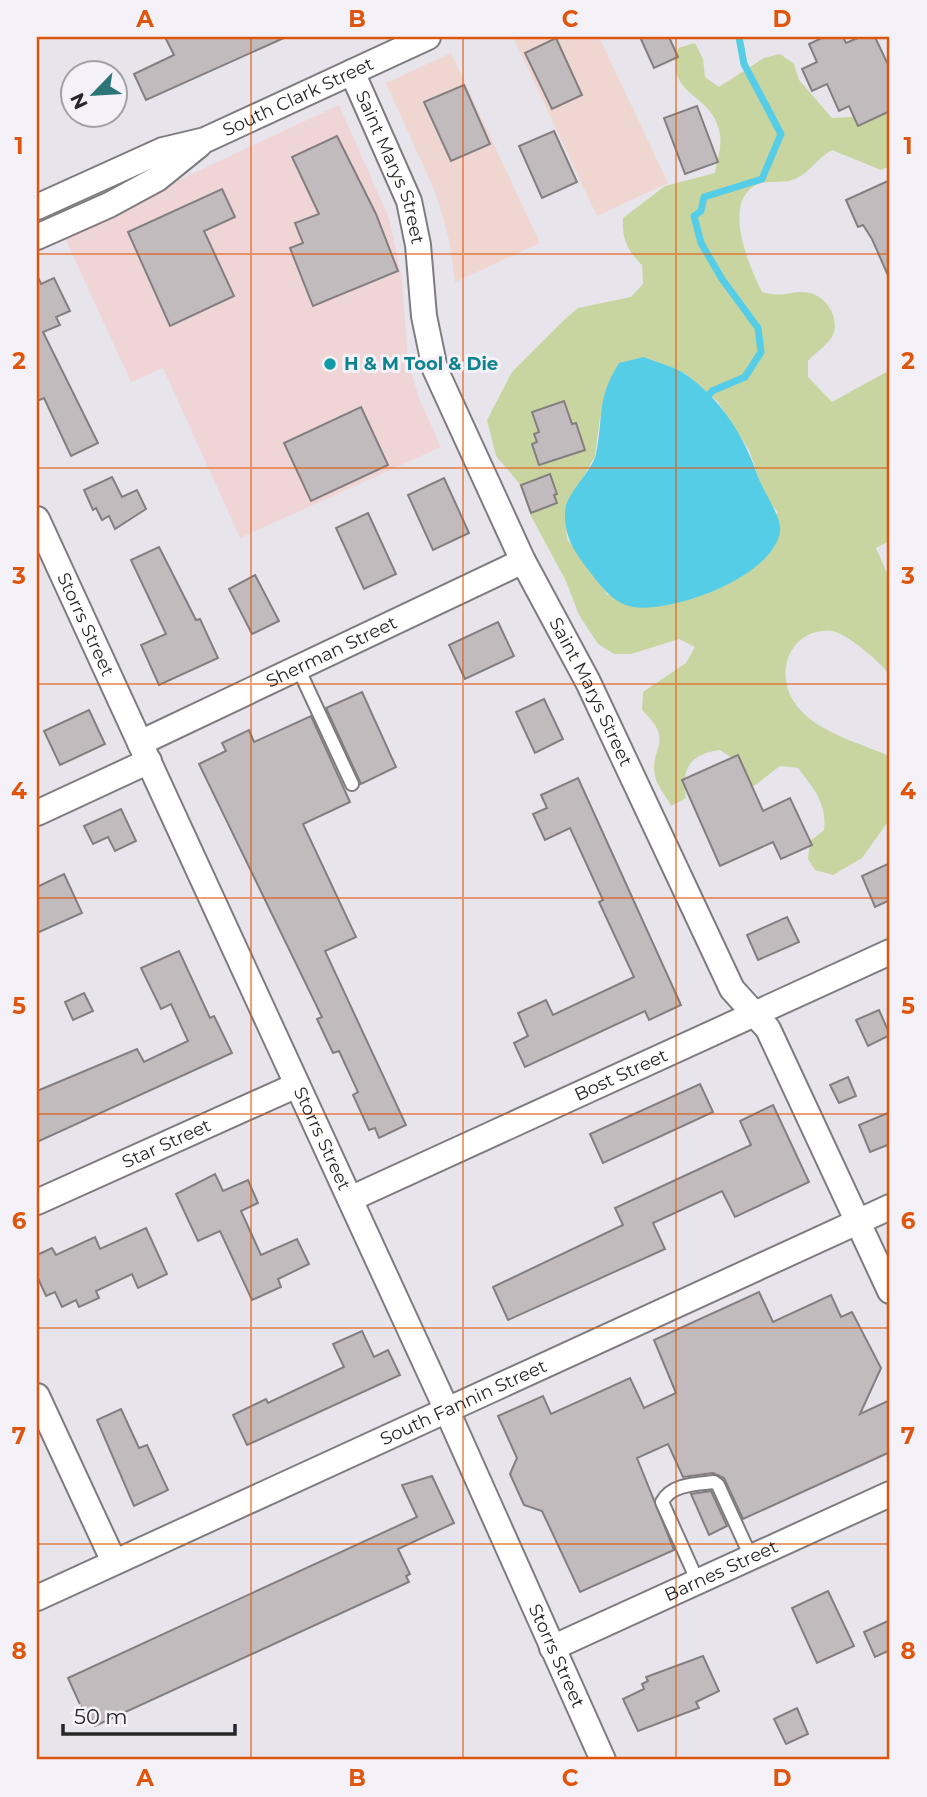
<svg xmlns="http://www.w3.org/2000/svg" width="927" height="1797" viewBox="0 0 927 1797" font-family="Montserrat,sans-serif">
  <rect width="100%" height="100%" fill="#e7e5eb"/>
  <g fill="#f0d6d0">
    <path d="M513 37H599L668 183 597 216Z"/>
    <path d="M451 53 540 243 455 282 449 240 436 194 386 83Z"/>
  </g>
  <path fill="#f0d5d7" d="M339 105 389 218 402 279 408 361 419 398 441 447 240 538 163 368 131 382 63 234Z"/>
  <path fill="#c9d5a0" fill-rule="evenodd" d="M695 43 703 59 705 77 719 87 764 58 780 54 794 64 799 80 832 118 851 117 890 106V166L881 170 832 150C817 158 811 172 795 179 784 184 769 180 758 184 720 201 750 268 762 292 785 299 791 289 810 293 828 297 841 321 832 337 826 346 815 353 808 361V377L832 402 890 370V541L876 548 890 580V675C881 663 846 632 831 631 791 628 774 671 794 702 813 731 857 742 887 755L890 760V819L862 858 833 875 815 870 808 859 810 841 824 830C827 803 814 789 798 768L780 766 754 786 738 777 735 760 720 750C690 754 681 768 686 798L671 806C667 797 657 786 655 776 649 747 676 742 642 710L643 692 686 663 695 647 679 639 631 654H614L598 644 579 615 566 581 531 516 519 483 496 456 487 420 512 372 564 320 578 308 631 297 643 284 642 265C627 250 622 239 623 218L665 186 715 173C717 161 722 146 720 135 714 91 664 99 678 48ZM644 357 686 374 718 402 749 450 764 494 778 513 608 595 567 539 565 510 595 456 600 417Z"/>
  <path fill="#56cde6" d="M644 357C658 363 676 367 688 376 721 400 744 436 757 474 762 490 783 518 780 532 772 577 674 613 633 607 611 603 599 583 586 567 573 549 565 537 565 514 564 494 591 474 596 454 604 415 596 400 619 363Z"/>
  <g fill="none" stroke-linecap="round" stroke-linejoin="round">
    <path stroke="#56cde6" stroke-width="7" d="M704 402 712 391 745 377 761 352 758 328 722 279 701 243 694 216 701 211 704 197 762 179 781 134 744 64 739 37"/>
  </g>
  <g fill="#c1bbbd" stroke="#837e80" stroke-width="2">
    <path d="M165 37H286L146 100 134 74 174 55Z"/>
    <path d="M640 37H669L678 57 654 68Z"/>
    <path d="M824 37H843L846 43 860 37H875L890 69V111L858 126 849 106 839 111 827 84 812 91 802 69 817 62 809 44Z"/>
    <path d="M556 38 582 95 552 109 525 53Z"/>
    <path d="M464 85 490 144 451 161 424 102Z"/>
    <path d="M697 106 718 162 685 174 664 118Z"/>
    <path d="M554 131 577 182 542 198 519 146Z"/>
    <path d="M337 136 376 214 398 271 313 306 290 248 303 243 295 223 319 214 292 157Z"/>
    <path d="M890 180V280L872 239 863 225 858 227 846 200Z"/>
    <path d="M222 189 235 217 204 231 234 296 170 326 128 232Z"/>
    <path d="M37 275 41 284 54 278 70 311 56 317 60 325 43 332 98 443 71 456 44 398 37 401Z"/>
    <path d="M564 401 572 424 576 423 585 450 539 465 532 444 537 442 534 434 539 432 532 412Z"/>
    <path d="M361 407 388 465 311 501 284 443Z"/>
    <path d="M550 474 557 494 554 495 557 503 531 513 521 485Z"/>
    <path d="M112 477 122 497 137 490 146 509 115 529 109 516 102 520 96 508 93 510 84 490Z"/>
    <path d="M444 478 469 533 433 550 408 495Z"/>
    <path d="M368 513 396 574 364 589 336 528Z"/>
    <path d="M159 547 196 620 200 619 218 658 159 685 141 645 166 634 131 560Z"/>
    <path d="M255 575 279 621 252 634 229 589Z"/>
    <path d="M498 622 514 656 465 679 449 645Z"/>
    <path d="M362 692 396 767 361 784 326 708Z"/>
    <path d="M544 699 563 739 535 753 516 712Z"/>
    <path d="M89 710 105 744 60 765 44 731Z"/>
    <path d="M311 716 350 802 303 824 356 937 325 951 406 1125 379 1138 375 1128 369 1130 353 1095 358 1092 339 1051 333 1053 317 1019 322 1017 199 764 226 751 222 743 249 730 254 742Z"/>
    <path d="M738 755 763 811 790 798 812 845 781 859 773 842 720 866 682 780Z"/>
    <path d="M578 778 681 1005 649 1020 645 1011 525 1067 514 1043 528 1036 518 1013 546 1000 553 1015 634 977 599 902 603 900 570 828 545 840 533 814 547 808 541 795Z"/>
    <path d="M121 809 136 841 115 851 108 837 93 844 84 826Z"/>
    <path d="M890 863V900L875 907 862 876Z"/>
    <path d="M64 874 82 913 37 933V887Z"/>
    <path d="M787 917 799 942 758 960 747 935Z"/>
    <path d="M179 951 210 1018 214 1016 232 1053 37 1142V1091L137 1049 144 1062 188 1041 171 1004 161 1009 141 968Z"/>
    <path d="M84 993 93 1011 73 1020 65 1002Z"/>
    <path d="M879 1010 890 1035 868 1046 856 1020Z"/>
    <path d="M848 1077 856 1096 839 1103 830 1085Z"/>
    <path d="M700 1084 713 1112 603 1163 590 1134Z"/>
    <path d="M773 1105 809 1182 735 1217 722 1191 653 1223 665 1249 508 1320 493 1287 623 1225 615 1208 751 1145 740 1121Z"/>
    <path d="M890 1112V1144L870 1152 859 1125Z"/>
    <path d="M215 1174 223 1191 248 1180 258 1203 241 1211 261 1255 297 1239 309 1264 278 1279 281 1287 252 1300 220 1231 198 1241 176 1194Z"/>
    <path d="M146 1228 167 1274 138 1288 132 1274 96 1291 99 1298 79 1307 76 1300 62 1307 55 1292 46 1296 37 1276V1255L52 1248 56 1255 95 1237 100 1249Z"/>
    <path d="M759 1292 773 1322 831 1295 841 1317 852 1312 881 1368 860 1414 890 1400V1452L743 1519 724 1478 713 1473 683 1477 668 1444 637 1458 674 1550 580 1592 542 1511 524 1505 510 1474 517 1458 498 1416 543 1396 551 1414 630 1378 644 1408 676 1393 654 1340Z"/>
    <path d="M362 1331 374 1357 388 1350 400 1375 247 1445 233 1415 266 1399 268 1403 344 1367 333 1344Z"/>
    <path d="M121 1409 139 1448 147 1445 168 1490 134 1506 97 1420Z"/>
    <path d="M432 1476 454 1523 398 1549 410 1574 406 1576 409 1582 95 1726 92 1720 88 1722 68 1678 417 1517 402 1485Z"/>
    <path d="M711 1491 727 1526 709 1535 691 1494Z"/>
    <path d="M828 1591 854 1646 817 1663 792 1608Z"/>
    <path d="M890 1620V1650L875 1657 864 1632Z"/>
    <path d="M703 1656 719 1691 696 1702 699 1708 638 1731 623 1699 644 1689 642 1684 648 1681 646 1677Z"/>
    <path d="M797 1708 808 1734 786 1744 774 1719Z"/>
  </g>
  <g fill="none" stroke-linecap="round" stroke-linejoin="round">
    <g stroke="#7e7c81" stroke-width="16">
      <g id="lane">
        <path d="M298 668 352 784"/>
        <path d="M698 1582 662 1502C671 1484 696 1484 714 1482L718 1485 751 1557"/>
      </g>
    </g>
    <g stroke="#7e7c81" stroke-width="28">
      <g id="street">
        <path id="s1" d="M352 72 409 201 418 245 424 316 435 369 523 561 588 682 732 989 768 1029 890 1291"/>
        <path id="s2" d="M37 207 163 150 205 140 428 37"/>
        <path d="M37 237 109 205 157 179 199 145"/>
        <path id="s3" d="M37 519 440 1395 603 1760"/>
        <path id="s4" d="M140 743 523 561"/>
        <path d="M37 813 149 761"/>
        <path id="s5" d="M350 1199 890 952"/>
        <path id="s6" d="M37 1202 297 1085"/>
        <path d="M37 1396 114 1562"/>
        <path id="s7" d="M37 1598 890 1207"/>
        <path id="s8" d="M552 1648 890 1494"/>
      </g>
    </g>
    <use href="#lane" stroke="#fff" stroke-width="12"/>
    <use href="#street" stroke="#fff" stroke-width="24"/>
  </g>
  <path fill="none" stroke="#de560d" stroke-width="2" stroke-opacity="0.55" d="M251 37V1760M463 37V1760M676 37V1760M37 254H890M37 468H890M37 684H890M37 898H890M37 1114H890M37 1328H890M37 1544H890"/>
  <circle fill="#0f9aa8" stroke="#f4f2f8" stroke-width="2.5" cx="330" cy="364" r="7"/>
  <g text-anchor="middle" stroke-width="6" stroke-linejoin="round" paint-order="stroke">
    <g font-size="18" fill="#272729" stroke="#f4f2f8">
      <text dy="6" stroke="none"><textPath href="#s2" startOffset="284">South Clark Street</textPath></text>
      <text dy="6" stroke="none"><textPath href="#s1" startOffset="103">Saint Marys Street</textPath></text>
      <text dy="6" stroke="none"><textPath href="#s3" startOffset="116">Storrs Street</textPath></text>
      <text dy="6" stroke="none"><textPath href="#s4" startOffset="212">Sherman Street</textPath></text>
      <text dy="6" stroke="none"><textPath href="#s1" startOffset="670">Saint Marys Street</textPath></text>
      <text dy="6" stroke="none"><textPath href="#s5" startOffset="298">Bost Street</textPath></text>
      <text dy="6" stroke="none"><textPath href="#s3" startOffset="682">Storrs Street</textPath></text>
      <text dy="6" stroke="none"><textPath href="#s6" startOffset="142">Star Street</textPath></text>
      <text dy="6" stroke="none"><textPath href="#s7" startOffset="469">South Fannin Street</textPath></text>
      <text dy="6" stroke="none"><textPath href="#s8" startOffset="186">Barnes Street</textPath></text>
      <text dy="6" stroke="none"><textPath href="#s3" startOffset="1250">Storrs Street</textPath></text>
    </g>
    <g font-size="18" font-weight="bold" fill="#0d838f" stroke="#f4f2f8" text-anchor="start">
      <text x="344" y="370">H &amp; M Tool &amp; Die</text>
    </g>
  </g>
  <rect width="927" height="1797" fill="none" stroke="#f4f2f8" stroke-width="77"/>
  <g transform="translate(94 94) rotate(245)"><circle r="33" fill="#f4f2f8" stroke="#a2a1a5" stroke-width="2"/>
  <path d="M0-5L12 26L0 18L-12 26Z" fill="#2b7579"/>
  <text y="-10" font-size="19" font-weight="bold" text-anchor="middle" fill="#272729">N</text>
  </g>
  <path d="M63 1724v10h172v-10" fill="none" stroke="#272729" stroke-width="3.5"/>
  <text x="74" y="1724" font-size="21" fill="#272729" stroke="#f4f2f8" stroke-width="5" paint-order="stroke">50 m</text>
  <rect x="38" y="38" width="850" height="1720" fill="none" stroke="#de560d" stroke-width="2.5"/>
  <g font-size="23" text-anchor="middle" font-weight="bold" fill="#de560d">
    <text x="145" y="27">A</text>
    <text x="357" y="27">B</text>
    <text x="570" y="27">C</text>
    <text x="782" y="27">D</text>
    <text x="19" y="154">1</text>
    <text x="908" y="154">1</text>
    <text x="19" y="369">2</text>
    <text x="908" y="369">2</text>
    <text x="19" y="584">3</text>
    <text x="908" y="584">3</text>
    <text x="19" y="799">4</text>
    <text x="908" y="799">4</text>
    <text x="19" y="1014">5</text>
    <text x="908" y="1014">5</text>
    <text x="19" y="1229">6</text>
    <text x="908" y="1229">6</text>
    <text x="19" y="1444">7</text>
    <text x="908" y="1444">7</text>
    <text x="19" y="1659">8</text>
    <text x="908" y="1659">8</text>
    <text x="145" y="1786">A</text>
    <text x="357" y="1786">B</text>
    <text x="570" y="1786">C</text>
    <text x="782" y="1786">D</text>
  </g>
</svg>
